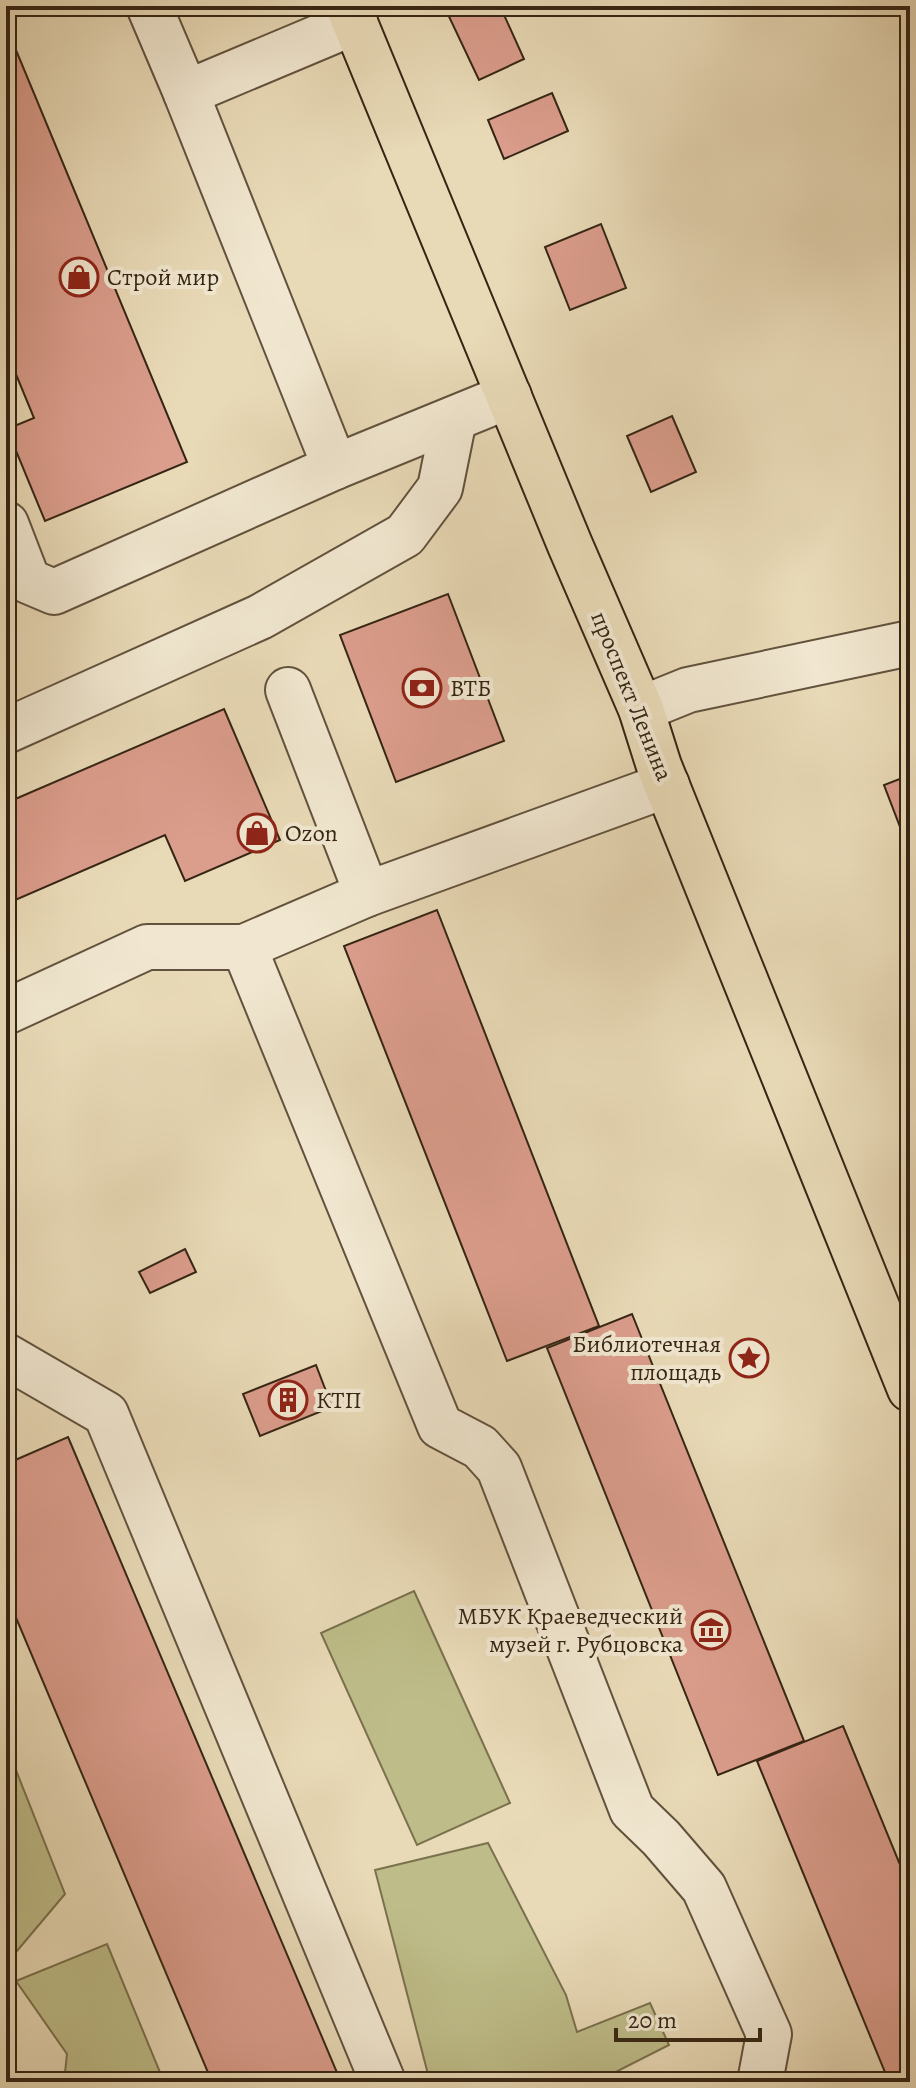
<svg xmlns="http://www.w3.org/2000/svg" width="916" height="2088" viewBox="0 0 916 2088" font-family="Alegreya,serif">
  <rect width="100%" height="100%" fill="#e9dab7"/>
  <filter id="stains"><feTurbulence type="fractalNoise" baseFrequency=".0025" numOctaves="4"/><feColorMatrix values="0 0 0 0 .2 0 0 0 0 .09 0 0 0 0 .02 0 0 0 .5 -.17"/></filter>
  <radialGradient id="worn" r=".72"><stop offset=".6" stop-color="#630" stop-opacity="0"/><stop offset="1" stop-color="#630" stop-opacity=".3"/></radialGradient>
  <g fill="#bebd89" stroke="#7a714e" stroke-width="2">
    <path d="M414 1591 510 1803 417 1845 321 1633Z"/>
    <path d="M6 1745 65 1894 6 1964Z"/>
    <path d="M488 1843 566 1995 577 2032 650 2003 669 2045 596 2082H430L375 1870Z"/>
    <path d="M107 1944 164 2082H64L67 2054 16 1981Z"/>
  </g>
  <g fill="#db9d8c" stroke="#352514" stroke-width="2">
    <path d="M444 6H500L524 59 479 80Z"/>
    <path d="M6 26 187 462 45 521 7 429 34 418 6 350Z"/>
    <path d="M552 93 568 131 504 159 488 120Z"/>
    <path d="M601 224 626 288 570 310 545 247Z"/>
    <path d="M672 416 696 472 651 492 627 436Z"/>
    <path d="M448 594 504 741 396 782 340 635Z"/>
    <path d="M224 709 280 840 185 881 165 835 6 904V803Z"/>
    <path d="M910 775V853L884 785Z"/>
    <path d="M437 910 599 1326 507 1361 344 946Z"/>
    <path d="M185 1249 196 1272 150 1293 139 1272Z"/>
    <path d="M632 1314 804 1741 718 1775 547 1348Z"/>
    <path d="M316 1365 332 1407 260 1436 243 1394Z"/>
    <path d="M68 1437 341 2082H212L6 1594V1464Z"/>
    <path d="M843 1726 910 1889V2082H889L757 1761Z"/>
  </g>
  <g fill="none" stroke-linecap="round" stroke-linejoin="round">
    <g stroke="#62523d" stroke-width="48">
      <g id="minor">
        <path d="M149 6 186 93"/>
        <path d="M335 467 186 93 355 22"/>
        <path d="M6 524 28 581 54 592 335 467 509 396"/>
        <path d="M288 690 367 894"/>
        <path d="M641 709 688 690 910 643"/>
        <path d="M6 731 260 617 405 535 440 488 454 419"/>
        <path d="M667 785 367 894 244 947 440 1426 480 1447 499 1468 632 1810 661 1838 704 1888 769 2034 760 2082"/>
        <path d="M6 1012 147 947H244"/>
        <path d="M6 1356 106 1414 383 2082"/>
      </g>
    </g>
    <g stroke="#352514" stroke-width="48">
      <path id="major" d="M348 6 570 545 641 709 659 766 910 1389"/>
    </g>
    <use href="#minor" stroke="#f1e7d0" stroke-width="44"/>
    <use href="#major" stroke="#e9dab7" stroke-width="44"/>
  </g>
  <defs>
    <g id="shop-ring" transform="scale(2)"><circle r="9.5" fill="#f1e7d0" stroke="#8f2418" stroke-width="1.5"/><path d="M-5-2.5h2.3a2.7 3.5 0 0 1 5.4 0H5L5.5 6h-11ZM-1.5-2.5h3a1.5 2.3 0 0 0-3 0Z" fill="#8f2418"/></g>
    <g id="bank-ring" transform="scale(2)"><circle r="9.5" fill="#f1e7d0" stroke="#8f2418" stroke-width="1.5"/><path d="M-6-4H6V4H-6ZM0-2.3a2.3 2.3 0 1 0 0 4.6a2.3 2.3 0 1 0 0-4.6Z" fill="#8f2418"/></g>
    <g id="sight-ring" transform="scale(2)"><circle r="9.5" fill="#f1e7d0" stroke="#8f2418" stroke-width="1.5"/><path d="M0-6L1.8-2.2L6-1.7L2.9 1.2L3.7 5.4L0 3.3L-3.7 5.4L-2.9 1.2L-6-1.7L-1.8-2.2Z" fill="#8f2418"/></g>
    <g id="building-ring" transform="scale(2)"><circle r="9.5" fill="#f1e7d0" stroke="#8f2418" stroke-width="1.5"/><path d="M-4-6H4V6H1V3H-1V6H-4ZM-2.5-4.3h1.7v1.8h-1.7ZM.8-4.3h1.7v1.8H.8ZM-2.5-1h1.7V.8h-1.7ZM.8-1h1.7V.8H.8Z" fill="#8f2418"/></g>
    <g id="museum-ring" transform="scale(2)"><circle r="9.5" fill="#f1e7d0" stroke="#8f2418" stroke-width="1.5"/><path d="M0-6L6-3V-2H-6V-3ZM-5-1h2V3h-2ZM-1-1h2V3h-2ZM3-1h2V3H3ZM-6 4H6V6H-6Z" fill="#8f2418"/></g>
  </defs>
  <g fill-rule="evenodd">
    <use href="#shop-ring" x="79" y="277"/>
    <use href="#bank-ring" x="422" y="688"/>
    <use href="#shop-ring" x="257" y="833"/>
    <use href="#sight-ring" x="749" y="1358"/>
    <use href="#building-ring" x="288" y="1400"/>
    <use href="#museum-ring" x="711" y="1630"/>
  </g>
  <g text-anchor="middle" stroke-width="8" stroke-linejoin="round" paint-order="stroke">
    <g font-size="24" fill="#352514" stroke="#f1e7d0" text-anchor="start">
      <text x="107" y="285">Строй мир</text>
      <text x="450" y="696">ВТБ</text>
      <text x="285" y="841">Ozon</text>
      <text x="721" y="1352" text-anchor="end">Библиотечная<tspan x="721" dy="28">площадь</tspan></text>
      <text x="316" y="1408">КТП</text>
      <text x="683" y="1624" text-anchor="end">МБУК Краеведческий<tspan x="683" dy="28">музей г. Рубцовска</tspan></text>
    </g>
    <g font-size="24" fill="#352514" stroke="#f1e7d0">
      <text transform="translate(632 696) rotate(68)" y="8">проспект Ленина</text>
    </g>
  </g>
  <rect width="916" height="2088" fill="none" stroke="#e9dab7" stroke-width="32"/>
  <rect x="8" y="8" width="900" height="2072" fill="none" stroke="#352514" stroke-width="4"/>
  <rect x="16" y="16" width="884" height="2056" fill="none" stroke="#352514" stroke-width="2"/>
  <path d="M616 2028v12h144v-12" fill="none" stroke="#352514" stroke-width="4"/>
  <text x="628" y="2028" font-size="24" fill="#352514" stroke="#f1e7d0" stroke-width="6" paint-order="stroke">20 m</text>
  <rect width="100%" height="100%" filter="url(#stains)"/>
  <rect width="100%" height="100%" fill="url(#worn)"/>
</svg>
